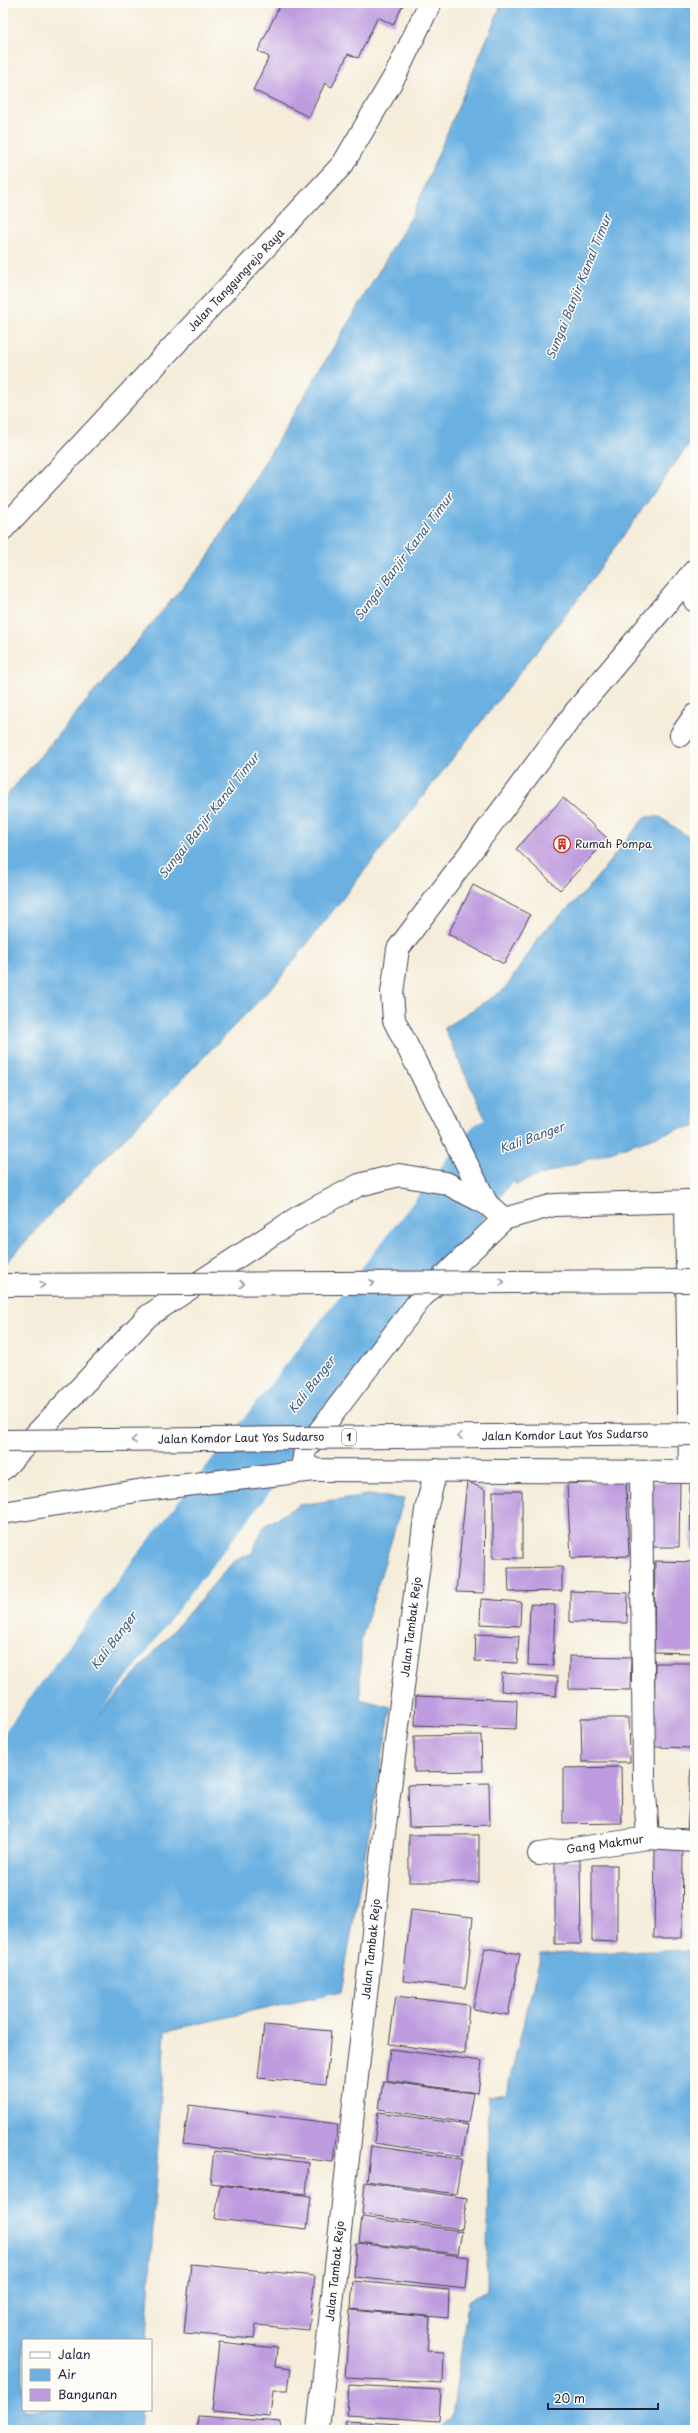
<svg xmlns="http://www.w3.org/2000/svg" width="698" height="2433" viewBox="0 0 698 2433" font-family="'Playpen Sans',sans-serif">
  <rect width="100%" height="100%" fill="#fdfcf7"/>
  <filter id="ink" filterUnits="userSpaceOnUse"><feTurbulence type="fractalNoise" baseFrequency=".025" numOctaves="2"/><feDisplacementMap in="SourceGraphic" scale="8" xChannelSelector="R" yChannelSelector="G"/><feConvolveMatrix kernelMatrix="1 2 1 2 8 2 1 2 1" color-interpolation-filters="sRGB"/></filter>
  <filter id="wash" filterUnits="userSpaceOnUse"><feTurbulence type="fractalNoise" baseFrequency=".012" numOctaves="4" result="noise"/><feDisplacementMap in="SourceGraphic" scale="16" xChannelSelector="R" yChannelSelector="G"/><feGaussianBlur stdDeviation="0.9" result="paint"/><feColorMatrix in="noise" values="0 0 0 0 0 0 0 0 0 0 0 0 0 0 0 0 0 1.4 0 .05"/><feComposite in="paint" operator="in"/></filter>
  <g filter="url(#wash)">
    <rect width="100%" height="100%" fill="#f5edda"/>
    <g fill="#6ab0e1" stroke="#46698e">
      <path d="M502 3H695L694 437 580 596 277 982 50 1214 3 1267V800L208 557 412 216Z"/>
      <path d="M645 817H660L695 842V1126L675 1130 515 1184 444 1028 505 989 542 933 586 891Z"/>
      <path d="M368 1495 404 1499 361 1640 360 1699 391 1707 341 1992 165 2031 146 2340H23V2410H142L140 2430H3V1833L35 1789 233 1562 252 1553 264 1526 299 1505Z"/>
      <path d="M695 1950V2430H437L452 2417 468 2301 487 2290 488 2097 506 2094 541 1954Z"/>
    </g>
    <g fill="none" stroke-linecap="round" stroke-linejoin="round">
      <path stroke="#6ab0e1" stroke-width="66" d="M3 1789 156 1584 495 1151 695 1079"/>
    </g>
    <g id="blocks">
      <g fill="#be9bde">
        <path d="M281 3H404L393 25 378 17 358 58 348 54 332 87 325 83 309 117 253 90 269 57 258 51Z"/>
        <path d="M563 798 608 839 560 890 516 849Z"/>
        <path d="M473 885 530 915 504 964 448 934Z"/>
        <path d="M467 1481 485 1490 484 1593 456 1592Z"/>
        <path d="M626 1481 629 1556 571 1558 567 1484Z"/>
        <path d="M651 1482H680L679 1547H650Z"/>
        <path d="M690 1485H695V1550H691Z"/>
        <rect x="493" y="1491" width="29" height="67"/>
        <path d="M655 1561 695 1562V1653L654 1652Z"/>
        <path d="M562 1567V1591L509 1592 508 1568Z"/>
        <path d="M570 1591 628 1593 627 1623 570 1622Z"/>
        <path d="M481 1599 521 1602 520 1626 480 1624Z"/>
        <path d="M530 1604 555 1605 553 1666 528 1665Z"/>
        <path d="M476 1634 519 1636 517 1663 475 1661Z"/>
        <path d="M569 1656 631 1657 630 1690 569 1689Z"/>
        <path d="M655 1663H695V1748L654 1747Z"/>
        <path d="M502 1673 558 1677 556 1696 501 1691Z"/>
        <path d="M416 1696 517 1700 516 1729 415 1725Z"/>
        <path d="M581 1718H629L630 1762H582Z"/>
        <path d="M481 1735 482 1771 414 1772V1736Z"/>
        <path d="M621 1767 622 1823 563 1824V1768Z"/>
        <path d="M691 1767H695V1835L687 1834Z"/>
        <path d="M489 1783 490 1825 409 1827 408 1785Z"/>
        <rect x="409" y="1835" width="70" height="47"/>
        <path d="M655 1846H683L682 1938H654Z"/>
        <path d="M555 1860H580L581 1944H555Z"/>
        <path d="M592 1865H617V1942L592 1941Z"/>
        <path d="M411 1910 473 1917 466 1988 403 1981Z"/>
        <path d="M485 1948 520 1954 508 2015 473 2009Z"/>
        <path d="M396 1996 469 2005 465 2054 389 2044Z"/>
        <path d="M264 2025 331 2031 326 2084 258 2078Z"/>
        <path d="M390 2049 482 2061 478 2093 386 2080Z"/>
        <path d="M383 2081 473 2093 468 2123 379 2109Z"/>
        <path d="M189 2105 338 2124 333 2162 183 2144Z"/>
        <path d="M378 2112 468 2125 462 2156 374 2143Z"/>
        <path d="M371 2146 462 2159 456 2194 367 2181Z"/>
        <path d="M214 2151 309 2163 306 2194 210 2183Z"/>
        <path d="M365 2182 467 2198 462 2229 362 2214Z"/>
        <path d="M220 2185 311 2196 307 2229 215 2219Z"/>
        <path d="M362 2217 462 2231 458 2254 359 2242Z"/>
        <path d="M356 2243 469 2257 466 2289 354 2277Z"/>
        <path d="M191 2264 315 2276 309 2330 256 2325 254 2339 184 2333Z"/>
        <path d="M353 2281 449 2290 448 2318 351 2309Z"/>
        <path d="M350 2310 430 2317 427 2351 444 2352 443 2383 345 2378Z"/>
        <path d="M219 2342 277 2348 275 2367 291 2369 288 2390H273L270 2417 212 2412Z"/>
        <path d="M349 2385 441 2390 439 2421 347 2415Z"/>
        <path d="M198 2416 281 2422 280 2430H197Z"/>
        <path d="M346 2421 401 2424V2430H345Z"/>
      </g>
    </g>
  </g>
  <g filter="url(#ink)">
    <use href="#blocks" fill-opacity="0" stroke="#424053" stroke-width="1"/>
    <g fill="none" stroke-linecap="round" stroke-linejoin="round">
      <g stroke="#424053" stroke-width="24">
        <g id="minor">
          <path d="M3 529 343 164 396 74 430 3"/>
          <path d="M687 579 695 601"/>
          <path d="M681 735 695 715"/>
          <path d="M686 1201 690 1472"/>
          <path d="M504 1219 487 1204 394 1020 392 993 398 949 576 711 695 570"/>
          <path d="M3 1469 148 1316 300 1216 359 1185 399 1175 446 1183 487 1204"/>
          <path d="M641 1472 644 1778 648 1838"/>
          <path d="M3 1513 143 1490 315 1470"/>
          <path d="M539 1854 648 1838 695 1841"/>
          <path d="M318 2430 383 1841 426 1510 436 1470"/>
        </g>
      </g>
      <g stroke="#424053" stroke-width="24">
        <path id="highway" d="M695 1201 554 1205 504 1219 422 1297 305 1450 303 1463 315 1470 695 1472"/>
      </g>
      <use href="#minor" stroke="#fff" stroke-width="22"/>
      <use href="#highway" stroke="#fff" stroke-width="22"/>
      <g stroke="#424053" stroke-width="24" stroke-linecap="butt">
        <g id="highway-bridge">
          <path d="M3 1285 695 1281"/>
          <path d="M3 1441 695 1434"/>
        </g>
      </g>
      <use href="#highway-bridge" stroke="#fff" stroke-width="22"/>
    </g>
    <defs><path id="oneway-chevron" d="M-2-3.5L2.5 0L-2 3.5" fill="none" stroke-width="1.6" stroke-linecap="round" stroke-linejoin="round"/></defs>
    <g stroke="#9c9ca7">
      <use href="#oneway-chevron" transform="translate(502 1282)"/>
      <use href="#oneway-chevron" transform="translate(372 1283)"/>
      <use href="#oneway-chevron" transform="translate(242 1284)"/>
      <use href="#oneway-chevron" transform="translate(42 1285)"/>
      <use href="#oneway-chevron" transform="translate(460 1436) rotate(179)"/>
      <use href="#oneway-chevron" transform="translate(134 1440) rotate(179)"/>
    </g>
  </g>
  <defs>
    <g id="building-ring" transform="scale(0.9)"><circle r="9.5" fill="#fdfcf7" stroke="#c8321e" stroke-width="1.5"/><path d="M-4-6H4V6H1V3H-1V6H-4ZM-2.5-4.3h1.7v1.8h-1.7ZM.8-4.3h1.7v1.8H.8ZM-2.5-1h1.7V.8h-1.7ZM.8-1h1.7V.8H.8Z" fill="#c8321e"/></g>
  </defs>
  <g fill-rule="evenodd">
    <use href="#building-ring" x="562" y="844"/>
  </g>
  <g text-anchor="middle" stroke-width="3" stroke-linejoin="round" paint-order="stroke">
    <rect fill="#fdfcf7" stroke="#646373" stroke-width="1" x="342" y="1429" width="14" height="16" rx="3"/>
    <g font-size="10" font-weight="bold" fill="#22223b">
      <text x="349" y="1441">1</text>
    </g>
    <g font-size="11" fill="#22223b" stroke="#fdfcf7">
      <text transform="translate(236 280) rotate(-47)" y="4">Jalan Tanggungrejo Raya</text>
      <text transform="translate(565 1435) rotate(-1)" y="4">Jalan Komdor Laut Yos Sudarso</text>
      <text transform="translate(241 1438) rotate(-1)" y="4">Jalan Komdor Laut Yos Sudarso</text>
      <text transform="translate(411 1627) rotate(-83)" y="4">Jalan Tambak Rejo</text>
      <text transform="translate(605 1844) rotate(-8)" y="4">Gang Makmur</text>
      <text transform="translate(371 1949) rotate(-84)" y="4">Jalan Tambak Rejo</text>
      <text transform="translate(335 2271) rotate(-84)" y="4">Jalan Tambak Rejo</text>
    </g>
    <g font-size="11" fill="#22223b" stroke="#fdfcf7" text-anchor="start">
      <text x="575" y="848">Rumah Pompa</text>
    </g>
    <g font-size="12" font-style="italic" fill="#3f5b7d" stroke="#fdfcf7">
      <text transform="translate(579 287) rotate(-68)" y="4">Sungai Banjir Kanal Timur</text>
      <text transform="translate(404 557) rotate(-53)" y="4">Sungai Banjir Kanal Timur</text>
      <text transform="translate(209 816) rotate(-52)" y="4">Sungai Banjir Kanal Timur</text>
      <text transform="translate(532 1138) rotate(-20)" y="4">Kali Banger</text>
      <text transform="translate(312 1385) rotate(-52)" y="4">Kali Banger</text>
      <text transform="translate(114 1641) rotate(-53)" y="4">Kali Banger</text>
    </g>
  </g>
  <rect width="698" height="2433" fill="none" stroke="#fdfcf7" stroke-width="16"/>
  <rect x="22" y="2339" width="130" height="72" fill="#fdfcf7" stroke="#a5a5ac"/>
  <rect x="30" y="2352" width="20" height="6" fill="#ffffff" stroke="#a5a5ac"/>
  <text x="58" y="2359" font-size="12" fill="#22223b">Jalan</text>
  <rect x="30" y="2369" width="20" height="12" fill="#6ab0e1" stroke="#a5a5ac"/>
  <text x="58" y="2379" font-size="12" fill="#22223b">Air</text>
  <rect x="30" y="2389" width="20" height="12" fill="#be9bde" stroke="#a5a5ac"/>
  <text x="58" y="2399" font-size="12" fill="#22223b">Bangunan</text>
  <path d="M548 2403v6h110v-6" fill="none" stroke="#22223b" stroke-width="2"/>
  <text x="554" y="2403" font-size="12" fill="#22223b" stroke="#fdfcf7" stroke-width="3" paint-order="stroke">20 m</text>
</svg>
